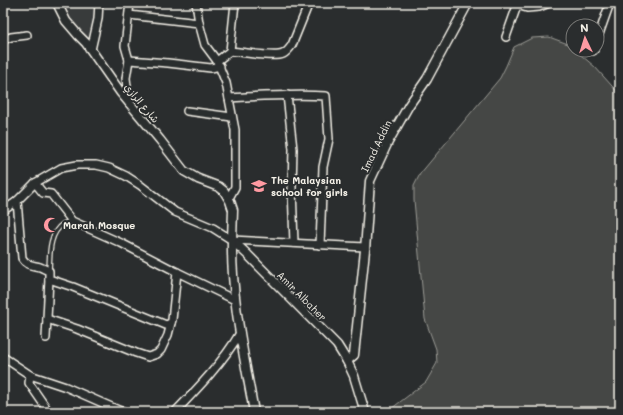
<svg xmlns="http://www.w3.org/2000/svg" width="623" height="415" viewBox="0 0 623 415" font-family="Mali,'Playpen Sans Arabic',sans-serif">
  <rect width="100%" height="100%" fill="#2a2d2e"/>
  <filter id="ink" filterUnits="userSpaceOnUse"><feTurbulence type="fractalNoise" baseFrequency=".025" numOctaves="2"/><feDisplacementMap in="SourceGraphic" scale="8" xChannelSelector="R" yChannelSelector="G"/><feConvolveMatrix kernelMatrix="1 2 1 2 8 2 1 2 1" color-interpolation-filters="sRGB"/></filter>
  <g filter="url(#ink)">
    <path fill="#373a3a" d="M57 3H99L91 51Z"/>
    <path fill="#444645" stroke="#9c9c96" d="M549 37 568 44 573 48V50H575L595 67 620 95V412H387L426 382 437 363 436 349 425 319 414 200V186L420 174 500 78 506 66 514 47 532 38Z"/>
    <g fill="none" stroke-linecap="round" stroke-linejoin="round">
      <g stroke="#f4f1e8" stroke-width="6">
        <path id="service" d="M49 271C50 256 48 234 63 224 65 223 69 222 72 221"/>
      </g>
      <g stroke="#f4f1e8" stroke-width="10">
        <g id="minor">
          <path d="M196 3 199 23 205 45 217 61 226 83 235 130V187L229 198"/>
          <path d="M517 5 527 8 539 7 549 3"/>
          <path d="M129 15 199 23"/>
          <path d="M506 37 518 3"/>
          <path d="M3 40 11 37 27 35"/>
          <path d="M597 40 610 3"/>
          <path d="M91 50 98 19 99 3"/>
          <path d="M230 51C241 52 275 58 283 54 287 52 290 48 292 45L309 3"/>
          <path d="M593 51 594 50"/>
          <path d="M129 60 168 63 211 68 220 66"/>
          <path d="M217 61 230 51 235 3"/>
          <path d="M287 95 293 149 292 188 294 243"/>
          <path d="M229 98C261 96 293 94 326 96L329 139 323 167 320 245"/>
          <path d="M129 103 126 78 129 60 125 46 130 3"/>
          <path d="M187 111 232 117"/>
          <path d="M35 183 43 193 51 194 72 221 121 243 177 272 235 300"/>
          <path d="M17 201 22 258C27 266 32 265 40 267 43 268 46 270 49 271V279L73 287 166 325 171 323 172 320 177 272"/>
          <path d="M3 211 17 201 35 183 61 168 77 165H96L109 168 126 176 140 185 175 212 213 228 232 240 365 247"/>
          <path d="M47 319 77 329 136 353 148 357 157 354 161 350 168 335 171 323"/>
          <path d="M46 338 49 279"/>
          <path d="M3 357 30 375 66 387 123 412"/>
          <path d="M30 375 29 383 49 412"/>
          <path d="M175 412C199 387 223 362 240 333"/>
        </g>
      </g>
      <g stroke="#f4f1e8" stroke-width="11">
        <g id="tertiary">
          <path d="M57 3 66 21 78 35 86 43 121 93 160 140 184 171 198 179 219 187 224 191 230 201 233 210 232 240 248 255 337 345 347 361 354 376 365 412"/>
          <path d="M232 240C231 298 244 355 254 412"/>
          <path d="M347 361 354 355 365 250 370 181 388 142 409 105 427 79 468 3"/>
        </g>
      </g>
      <use href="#service" stroke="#2a2d2e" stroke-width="3.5"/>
      <use href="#minor" stroke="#2a2d2e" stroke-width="7"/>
      <use href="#tertiary" stroke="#2a2d2e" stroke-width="8"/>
    </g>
  </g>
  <defs>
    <g id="school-bare" transform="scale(1.2)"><path d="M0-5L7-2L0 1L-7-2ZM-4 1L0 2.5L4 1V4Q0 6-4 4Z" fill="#ff9aa2" stroke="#2a2d2e" stroke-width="2.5" paint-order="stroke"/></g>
    <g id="mosque-bare" transform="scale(1.2)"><path d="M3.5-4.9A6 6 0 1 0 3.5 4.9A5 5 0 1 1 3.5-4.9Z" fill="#ff9aa2" stroke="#2a2d2e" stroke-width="2.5" paint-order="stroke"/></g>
  </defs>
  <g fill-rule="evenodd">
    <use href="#school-bare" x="259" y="186"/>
    <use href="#mosque-bare" x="51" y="225"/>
  </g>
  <g text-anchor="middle" stroke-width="4" stroke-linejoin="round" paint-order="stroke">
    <g font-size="10" fill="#f4f1e8" stroke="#2a2d2e">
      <text transform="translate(142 103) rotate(50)" y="4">شارع الرازي</text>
      <text transform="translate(376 146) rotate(-64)" y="4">Imad Addin</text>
      <text transform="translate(302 296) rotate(45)" y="4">Amir Albaher</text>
    </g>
    <g font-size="10" font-weight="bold" fill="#f4f1e8" stroke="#2a2d2e" text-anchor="start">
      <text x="271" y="184">The Malaysian<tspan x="271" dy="12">school for girls</tspan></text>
      <text x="63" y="229">Marah Mosque</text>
    </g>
  </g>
  <rect width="623" height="415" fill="none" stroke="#2a2d2e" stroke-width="16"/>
  <rect x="8" y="8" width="607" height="399" fill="none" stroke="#f4f1e8" stroke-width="1.5" filter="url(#ink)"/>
  <g transform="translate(585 38) rotate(356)"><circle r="19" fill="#2a2d2e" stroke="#7b7b78"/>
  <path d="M0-3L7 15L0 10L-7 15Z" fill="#ff9aa2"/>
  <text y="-6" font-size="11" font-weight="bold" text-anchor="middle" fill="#f4f1e8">N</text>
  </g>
</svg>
